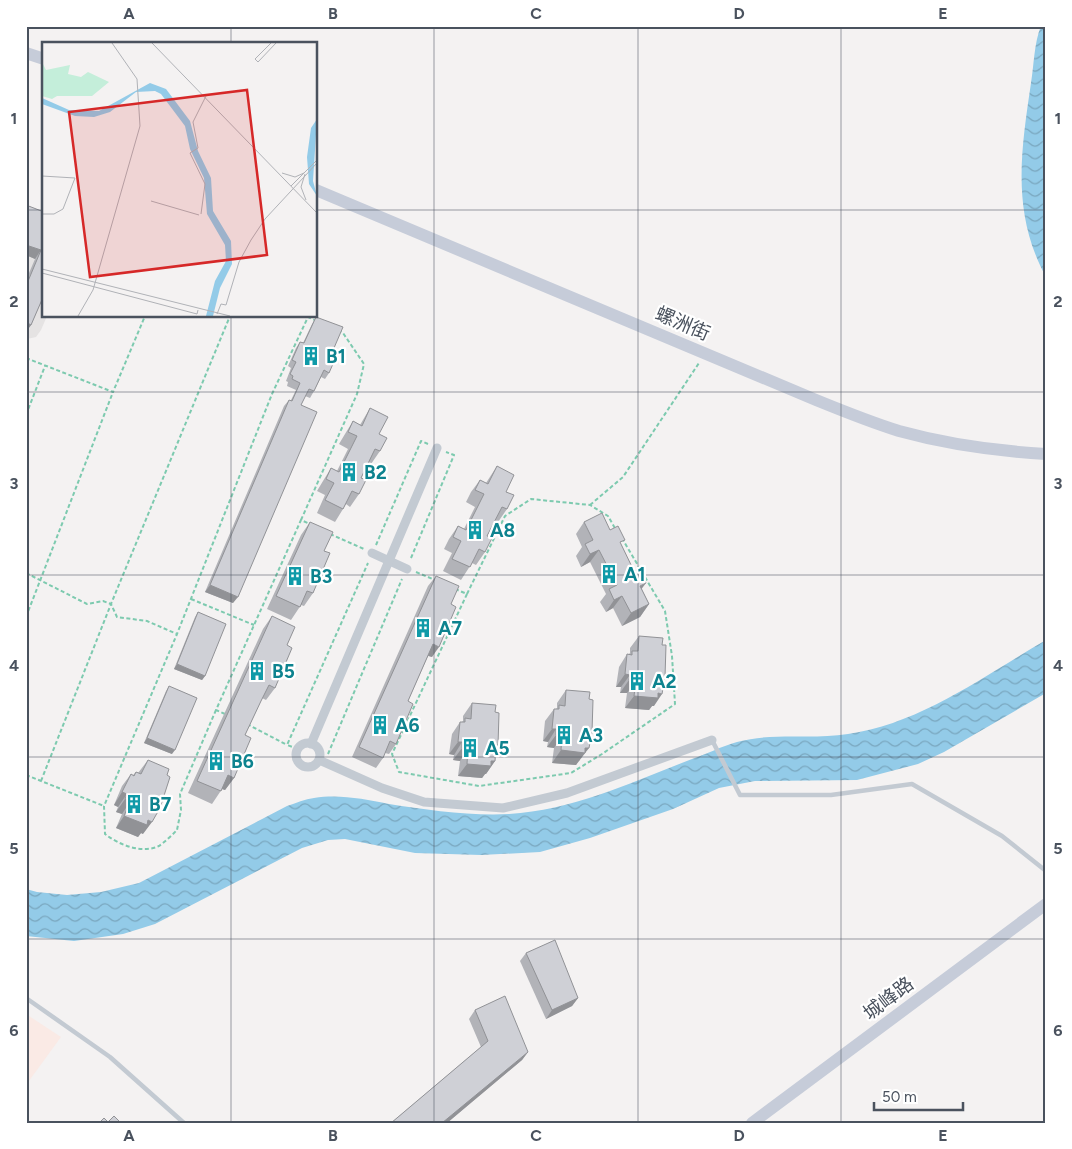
<svg xmlns="http://www.w3.org/2000/svg" width="1072" height="1149" viewBox="0 0 1072 1149" font-family="Figtree,'Noto Sans SC',sans-serif">
  <defs>
    <pattern id="water-waves" width="16" height="10" patternUnits="userSpaceOnUse" patternTransform="scale(1.25)"><rect width="16" height="10" fill="#93cbe8"/><path d="M0 5q4-4 8 0t8 0" fill="none" stroke="#7aa7bf"/></pattern>
  </defs>
  <rect width="100%" height="100%" fill="#f4f2f2"/>
  <path fill="#e5e3e3" d="M26 208 44 216V316H47L41 330 36 337 27 339Z"/>
  <path fill="#faeae5" d="M26 1014 61 1037 26 1085Z"/>
  <g fill="url(#water-waves)">
    <path d="M1041 26H1046V277C1011 213 1021 151 1031 83 1034 65 1034 43 1041 26Z"/>
    <path d="M1046 640V693L944 752 918 764 857 780 755 781 719 788 673 809 590 838 540 852 481 855 415 853 345 839 328 840 302 848 155 924 123 934 74 941 26 936V889L37 892 67 895 101 892 139 883 287 806C296 803 305 799 314 798 339 794 364 799 389 804 427 810 470 816 509 814 574 810 632 782 692 759 707 754 722 746 737 742 773 732 812 740 848 734 920 724 984 676 1046 640Z"/>
  </g>
  <g fill="none" stroke-linecap="round" stroke-linejoin="round">
    <g stroke="#7dcaaf" stroke-width="2" stroke-dasharray="4 2.5" stroke-linecap="butt">
      <path d="M26 358 113 392 145 316"/>
      <path d="M26 415 45 366"/>
      <path d="M590 505 623 477 699 363"/>
      <path d="M301 520 357 394 364 364 343 333 339 331"/>
      <path d="M330 534 364 549"/>
      <path d="M376 545 421 441 428 444"/>
      <path d="M411 558 454 455 446 452"/>
      <path d="M416 572 435 580"/>
      <path d="M26 573 87 604 103 601 111 604 117 617 147 621 177 634"/>
      <path d="M455 589 467 594 505 516 531 499 590 505 608 516 616 530"/>
      <path d="M467 594 392 754 399 772 479 786 571 773 602 754 675 704 672 656 665 611 623 540"/>
      <path d="M191 599 254 625"/>
      <path d="M26 617 113 392"/>
      <path d="M216 710 180 794 181 810 177 830C172 835 165 842 159 846 142 854 119 845 105 834L104 806 177 634 272 394 308 317 317 321"/>
      <path d="M225 714 216 710 301 520 310 524"/>
      <path d="M247 724 287 745"/>
      <path d="M298 749 287 745 368 563"/>
      <path d="M328 754 402 579"/>
      <path d="M26 775 104 806"/>
      <path d="M41 781 111 604 230 316"/>
    </g>
    <g stroke="#c3cad2" stroke-width="4.5">
      <path d="M712 740 740 795H831L912 784 1002 836 1046 871"/>
      <path d="M26 998 110 1057 184 1123"/>
    </g>
    <g stroke="#c3cad2" stroke-width="9">
      <path d="M372 553 407 569"/>
      <circle cx="308" cy="755" r="12"/>
      <path d="M311 744 437 448"/>
      <path d="M319 760 382 788 424 802 503 808 567 793 712 740"/>
    </g>
    <g stroke="#c6ccd9" stroke-width="12">
      <path d="M26 53 44 59"/>
      <path d="M316 190 816 400C843 411 870 422 899 431 946 444 996 451 1046 454"/>
      <path d="M752 1123 1046 904"/>
    </g>
  </g>
  <g fill="#b2b3b8">
    <path d="M26 205 44 212V295L31 325 26 332V280L35 259 26 255Z"/>
    <path d="M316 317 331 355 329 373 325 379 321 377 314 391 310 398 305 396 301 405 233 603 205 592 284 406 289 400H291L296 390 287 386 288 382 286 381 291 368 288 366 296 348 300 342 303 343 312 324Z"/>
    <path d="M370 408 379 434 380 451 371 464 368 462 361 478 359 494 350 507 346 504 343 509 335 522 317 513 325 495 317 491 323 481 331 468 337 471 348 449 339 444 345 434 353 421 360 425Z"/>
    <path d="M497 466 506 492 507 509 498 522 495 521 487 536 485 552 476 565 472 563 461 580 443 571 452 553 444 549 449 539 458 526 464 529 475 507 466 502 471 492 480 480 486 483Z"/>
    <path d="M310 522 324 551 313 593 304 606 301 605 291 620 267 609 301 535Z"/>
    <path d="M584 522 610 530 621 545 649 604 640 617 622 626 613 608 606 612 600 602 606 594 590 562 581 567 576 556 582 547 576 534Z"/>
    <path d="M436 576 451 604 432 657 428 656 408 701 396 744 389 754 385 753 383 758 376 768 352 757 428 586Z"/>
    <path d="M198 612 205 676 202 680 174 669 195 617Z"/>
    <path d="M272 616 287 645 275 688 266 700 262 698 245 735 234 778 225 790 222 789 212 804 188 793 263 629Z"/>
    <path d="M639 636 654 706H652L649 710 625 708 627 693H620L621 687H616L619 667 627 654H629L630 653V648Z"/>
    <path d="M169 686 172 754 144 743 166 691Z"/>
    <path d="M566 690 580 761 579 760 576 765 552 763 554 748 547 747 548 742 543 741 545 721 554 709H556L557 708V703Z"/>
    <path d="M472 703 495 712 498 745 496 748 495 761 486 774H485L482 778 458 776 460 761 453 760 454 755 449 754 452 734 460 722H462L463 721V716Z"/>
    <path d="M148 760 143 834 141 833 138 837 116 828 122 814 116 812 118 807 114 805 122 786 131 774 133 775 136 772 138 773Z"/>
    <path d="M526 953 578 998 572 1006 546 1019 520 961Z"/>
    <path d="M475 1010 528 1052 522 1060 447 1123H391L481 1047 469 1019Z"/>
  </g>
  <g fill="#919296">
    <path d="M26 245 41 250 35 259 26 255Z"/>
    <path d="M26 322 31 325 26 332Z"/>
    <path d="M599 550 590 562 581 567 590 554Z"/>
    <path d="M646 583 637 595 640 586Z"/>
    <path d="M210 585 238 597 233 603 205 592Z"/>
    <path d="M622 596 613 608 606 612 614 600Z"/>
    <path d="M649 604 640 617 622 626 631 613Z"/>
    <path d="M433 644 439 647 432 657 426 655Z"/>
    <path d="M177 664 205 676 202 680 174 669Z"/>
    <path d="M625 674 630 675 621 687H616Z"/>
    <path d="M629 680 636 681 627 693H620Z"/>
    <path d="M658 693 662 694 654 706H652L649 710 625 708 634 696Z"/>
    <path d="M552 729H556L548 742 543 741Z"/>
    <path d="M556 735H562L554 748 547 747Z"/>
    <path d="M147 738 175 750 172 754 144 743Z"/>
    <path d="M458 742H462L454 755 449 754Z"/>
    <path d="M462 748H468L460 761 453 760Z"/>
    <path d="M585 748H589L576 765 552 763 561 750Z"/>
    <path d="M491 761H495L486 774H485L482 778 458 776 467 764Z"/>
    <path d="M228 775 234 778 225 790 219 788Z"/>
    <path d="M122 792 127 794 118 807 114 805Z"/>
    <path d="M125 799 130 802 122 814 116 812Z"/>
    <path d="M124 816 148 820 152 822 143 834 141 833 138 837 116 828Z"/>
    <path d="M578 998 572 1006 546 1019 552 1010Z"/>
    <path d="M528 1052 522 1060 447 1123H442Z"/>
  </g>
  <g fill="#cfd0d6" stroke="#919296">
    <path d="M26 205 44 212V295L31 325 26 322V286L41 250 26 245Z"/>
    <path d="M316 317 343 327 331 355 336 357 329 373 324 370 314 391 309 389 301 405 317 412 238 597 210 585 289 400 292 401 300 383 292 379 293 376 290 374 296 362 292 360 300 342 304 343Z"/>
    <path d="M370 408 388 417 379 434 387 438 380 451 375 449 361 478 366 480 359 494 352 491 343 509 325 500 334 483 326 479 331 468 339 472 357 436 348 432 353 421 362 426Z"/>
    <path d="M497 466 514 475 506 492 514 495 507 509 502 507 487 536 492 538 485 552 479 549 470 567 452 559 461 541 453 537 458 526 466 530 484 494 475 490 480 480 488 484Z"/>
    <path d="M602 513 610 530 618 526 625 540 620 542 634 571 639 569 646 583 640 586 649 604 631 613 622 596 614 600 609 589 617 585 599 550 590 554 585 544 593 540 584 522Z"/>
    <path d="M310 522 333 532 324 551 330 553 313 593 307 591 300 607 276 596Z"/>
    <path d="M436 576 459 586 451 604 456 607 439 647 433 644 408 701 413 704 396 744 390 741 383 758 359 747Z"/>
    <path d="M198 612 226 624 205 676 177 664Z"/>
    <path d="M272 616 295 627 287 645 292 648 275 688 269 685 261 701 245 735 251 738 234 778 228 775 221 791 197 781Z"/>
    <path d="M639 636 663 638 662 645H666L665 677 662 694 658 693V698L634 696 636 681 629 680 630 675 625 674 627 654 632 655V651H638Z"/>
    <path d="M169 686 197 698 175 750 147 738Z"/>
    <path d="M566 690 590 692 589 699 593 700 592 732 589 748H585V753L561 750 562 735H556V729H552L554 709H559V705L565 706Z"/>
    <path d="M472 703 496 705 495 712 499 713 498 745H496L495 761H491V766L467 764 468 748H462V742H458L460 722H465V718L471 719Z"/>
    <path d="M148 760 169 769 167 775 170 777 160 808 152 822 148 820 147 825 124 816 130 802 125 799 127 794 122 792 131 774 134 776 136 772 141 774Z"/>
    <path d="M555 940 578 998 552 1010 526 953Z"/>
    <path d="M505 996 528 1052 442 1123H391L488 1041 475 1010Z"/>
    <path d="M114 1116 121 1123H99L104 1118 108 1122Z"/>
  </g>
  <path fill="none" stroke="#4a525e" stroke-width="1" stroke-opacity="0.55" d="M231 26V44M434 26V1123M638 26V1123M841 26V1123M26 210H44M316 210H1046M231 316V1123M26 392H1046M26 575H1046M26 757H1046M26 939H1046"/>
  <defs>
    <g id="building-bare" transform="scale(1.5)"><path d="M-4-6H4V6H1V3H-1V6H-4ZM-2.5-4.3h1.7v1.8h-1.7ZM.8-4.3h1.7v1.8H.8ZM-2.5-1h1.7V.8h-1.7ZM.8-1h1.7V.8H.8Z" fill="#0f9aa8" stroke="#fff" stroke-width="2.5" paint-order="stroke"/></g>
  </defs>
  <g fill-rule="evenodd">
    <use href="#building-bare" x="311" y="356"/>
    <use href="#building-bare" x="349" y="472"/>
    <use href="#building-bare" x="475" y="530"/>
    <use href="#building-bare" x="609" y="574"/>
    <use href="#building-bare" x="295" y="576"/>
    <use href="#building-bare" x="423" y="628"/>
    <use href="#building-bare" x="257" y="671"/>
    <use href="#building-bare" x="637" y="681"/>
    <use href="#building-bare" x="380" y="725"/>
    <use href="#building-bare" x="564" y="735"/>
    <use href="#building-bare" x="470" y="748"/>
    <use href="#building-bare" x="216" y="761"/>
    <use href="#building-bare" x="134" y="804"/>
  </g>
  <g text-anchor="middle" stroke-width="4.5" stroke-linejoin="round" paint-order="stroke">
    <g font-size="19" fill="#4a525e" stroke="#fff">
      <text transform="translate(683 323) rotate(23)" y="7">螺洲街</text>
      <text transform="translate(888 998) rotate(-37)" y="7">城峰路</text>
    </g>
    <g font-size="19" font-weight="bold" fill="#0d838f" stroke="#fff" text-anchor="start">
      <text x="326" y="363">B1</text>
      <text x="364" y="479">B2</text>
      <text x="490" y="537">A8</text>
      <text x="624" y="581">A1</text>
      <text x="310" y="583">B3</text>
      <text x="438" y="635">A7</text>
      <text x="272" y="678">B5</text>
      <text x="652" y="688">A2</text>
      <text x="395" y="732">A6</text>
      <text x="579" y="742">A3</text>
      <text x="485" y="755">A5</text>
      <text x="231" y="768">B6</text>
      <text x="149" y="811">B7</text>
    </g>
  </g>
  <g transform="translate(42 42)">
    <rect width="275" height="275" fill="#f4f2f2"/>
    <path d="M0 20 4 28 28 23 26 32 39 35 46 30 67 40 50 54H15L10 57 0 54Z" fill="#c4eeda"/>
    <path d="M108 41 124 47 148 79 156 109 169 136 171 169 189 199 190 222 178 246 171 274H164L173 239 184 219 183 203 165 172 162 136 148 107 143 84 119 52 113 49 94 50 68 70 52 75 33 74 0 62V56L27 68 57 69ZM275 77 271 139 275 154 267 142 265 115 269 86Z" fill="#93cbe8"/>
    <path fill="none" stroke="#b0b2b7" stroke-width="1" d="M110 1 275 171M229 1 213 17 216 20 234 1M240 131 253 135 262 131M263 132 259 145 264 158M0 134 33 136 21 167 12 172H0M249 144 275 118M109 159 157 173M159 172 163 142 148 111 156 106 151 80 164 54M0 227 188 274M0 231 155 272 156 268M175 272 179 262 184 263 197 220 209 198 223 177 275 121M36 274 51 248 98 84 95 37 70 1"/>
    <path fill="#d62828" fill-opacity="0.15" stroke="#d62828" stroke-width="2.5" d="M205 48 225 213 48 235 27 70Z"/>
    <rect width="275" height="275" fill="none" stroke="#4a525e" stroke-width="2.5"/>
  </g>
  <rect width="1072" height="1149" fill="none" stroke="#ffffff" stroke-width="55"/>
  <path d="M874 1102v8h89v-8" fill="none" stroke="#4a525e" stroke-width="2.5"/>
  <text x="882" y="1102" font-size="15" fill="#4a525e" stroke="#ffffff" stroke-width="4" paint-order="stroke">50 m</text>
  <rect x="28" y="28" width="1016" height="1094" fill="none" stroke="#4a525e" stroke-width="2"/>
  <g font-size="16" text-anchor="middle" font-weight="bold" fill="#4a525e">
    <text x="129" y="19">A</text>
    <text x="333" y="19">B</text>
    <text x="536" y="19">C</text>
    <text x="739" y="19">D</text>
    <text x="943" y="19">E</text>
    <text x="14" y="124">1</text>
    <text x="1058" y="124">1</text>
    <text x="14" y="307">2</text>
    <text x="1058" y="307">2</text>
    <text x="14" y="489">3</text>
    <text x="1058" y="489">3</text>
    <text x="14" y="671">4</text>
    <text x="1058" y="671">4</text>
    <text x="14" y="854">5</text>
    <text x="1058" y="854">5</text>
    <text x="14" y="1036">6</text>
    <text x="1058" y="1036">6</text>
    <text x="129" y="1141">A</text>
    <text x="333" y="1141">B</text>
    <text x="536" y="1141">C</text>
    <text x="739" y="1141">D</text>
    <text x="943" y="1141">E</text>
  </g>
</svg>
